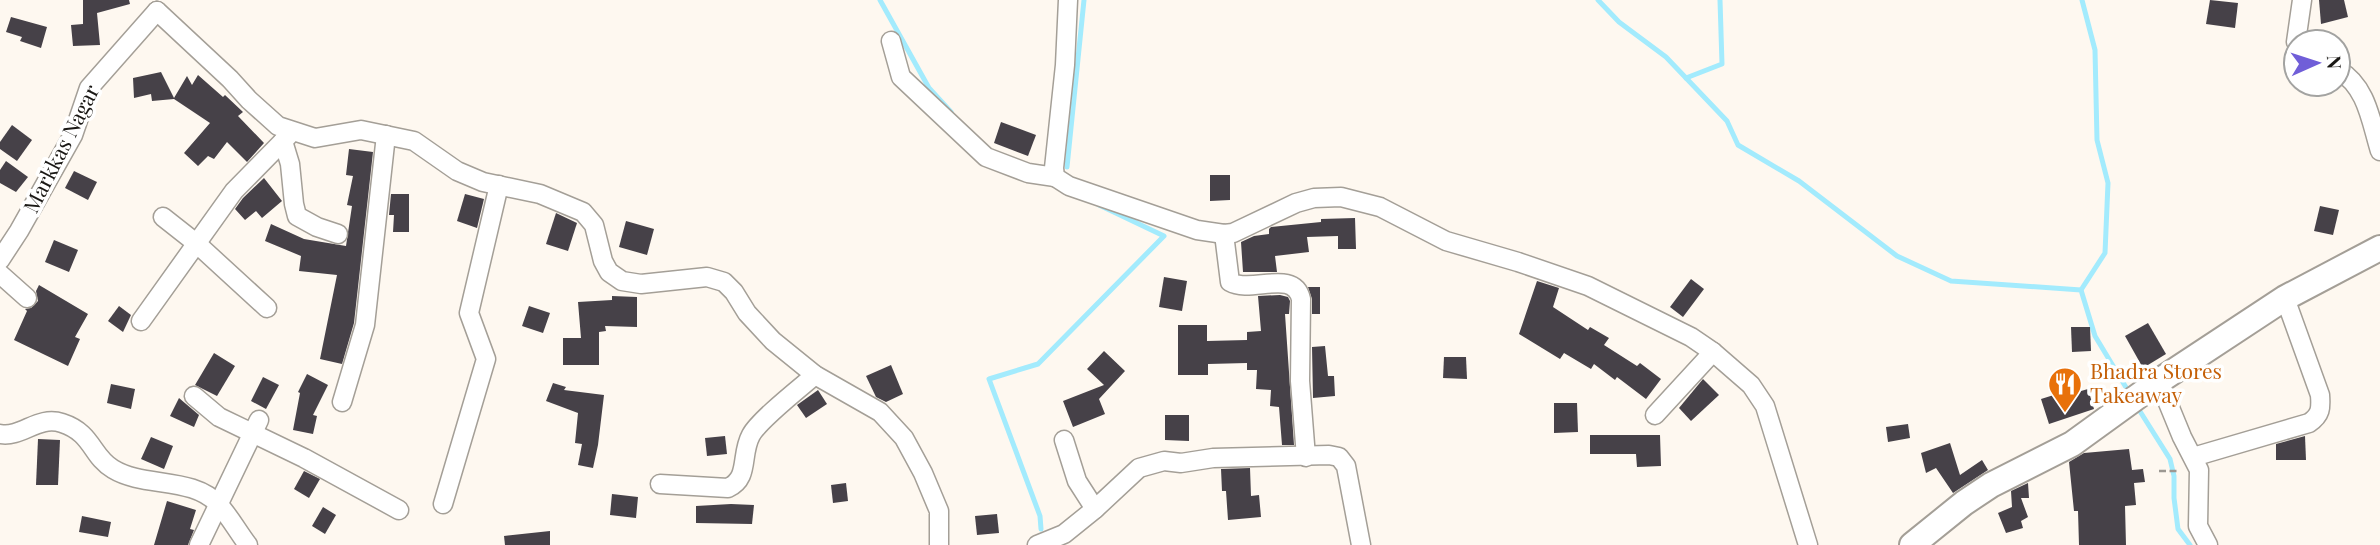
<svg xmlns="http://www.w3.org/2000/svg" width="2380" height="545" viewBox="0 0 2380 545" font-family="'Playfair Display',serif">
  <rect width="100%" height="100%" fill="#fef8f0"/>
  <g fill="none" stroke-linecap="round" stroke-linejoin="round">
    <g stroke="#a3ebfd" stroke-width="5">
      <path d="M880 0 929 88 951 112"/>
      <path d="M1598 0 1619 22 1666 57 1727 121 1738 145 1799 181 1897 256 1951 281 2081 290 2095 336 2130 394"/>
      <path d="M1686 78 1722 64 1720 0"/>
      <path d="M1067 167 1084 0"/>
      <path d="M2081 290 2105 253 2108 183 2097 140 2095 50 2082 0"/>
      <path d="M2136 405 2170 459 2174 476V498L2178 529 2190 545"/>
      <path d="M1041 529 1040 516 989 379 1038 364 1164 236 1099 205"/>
    </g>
  </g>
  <g fill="#464148">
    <path d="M83 0H129L130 4 97 13 100 45 73 46 71 25 83 24Z"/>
    <path d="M2210 0 2238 3 2235 28 2206 24Z"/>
    <path d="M2319 0H2344L2348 17 2321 24Z"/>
    <path d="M11 17 47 27 41 48 20 41 22 37 6 32Z"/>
    <path d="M161 72 174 98 187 76 192 85 198 75 223 97 225 95 243 112 238 116 264 143 247 162 227 142 214 159 208 156 198 166 184 153 210 123 174 99 152 101 151 94 134 98 133 78Z"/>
    <path d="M1001 122 1036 135 1028 156 994 143Z"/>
    <path d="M12 125 32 140 17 161 0 149V142Z"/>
    <path d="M349 149 373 152 354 323 342 364 320 359 337 275 299 271 301 256 265 241 271 224 304 239 346 246 352 206 347 205 353 176 346 175Z"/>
    <path d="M6 161 28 177 16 192 0 183V170Z"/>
    <path d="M74 171 97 182 88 200 65 188Z"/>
    <path d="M1210 175H1230V200L1210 201Z"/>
    <path d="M264 178 282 201 262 218 256 211 245 220 235 209 243 198Z"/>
    <path d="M391 194H409V232H393L394 215H389Z"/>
    <path d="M465 194 484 199 477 228 457 221Z"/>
    <path d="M2320 206 2339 210 2333 235 2314 231Z"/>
    <path d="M556 213 577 223 568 251 546 244Z"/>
    <path d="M1355 218 1356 249H1338V236L1307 237 1309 252 1275 256 1277 272H1243L1241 242 1254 236 1269 234V229L1271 227 1321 222V219Z"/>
    <path d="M626 221 654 229 647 255 619 247Z"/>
    <path d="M54 240 78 250 69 272 45 262Z"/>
    <path d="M1164 277 1187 281 1182 311 1159 307Z"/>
    <path d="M1691 279 1704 289 1683 317 1670 307Z"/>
    <path d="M1537 281 1559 288 1553 307 1588 330 1590 327 1609 338 1604 345 1637 366 1640 363 1661 379 1646 399 1617 377 1615 380 1594 364 1591 369 1564 353 1560 359 1519 334Z"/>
    <path d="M39 285 88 314 75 337 80 339 68 366 14 340 27 311 25 309 31 308 38 301 36 291Z"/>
    <path d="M1308 287H1320V314H1312V299Z"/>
    <path d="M1280 295 1288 297 1290 301 1289 314H1285L1294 445H1282L1279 407 1270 406 1271 390 1256 389 1257 370H1247V363L1208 364V375H1178V325H1207V341L1247 340V332L1261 331 1258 296Z"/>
    <path d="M612 296 637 297V327L605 326 606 331 599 332V365H563V338H581L578 302 612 300Z"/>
    <path d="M119 306 131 315 123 332 108 321Z"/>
    <path d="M529 306 550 313 543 333 522 326Z"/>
    <path d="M2148 323 2166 354 2143 368 2125 336Z"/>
    <path d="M2071 327H2090L2091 351 2072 352Z"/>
    <path d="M1325 346 1328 376H1334L1335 396 1313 398 1312 347Z"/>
    <path d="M1104 351 1125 371 1099 399 1105 414 1073 427 1063 401 1104 385 1087 369Z"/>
    <path d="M214 353 235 366 217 396 195 385Z"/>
    <path d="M1444 357H1466L1467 379 1443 378Z"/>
    <path d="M891 365 903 394 886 402 876 397 866 376Z"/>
    <path d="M307 374 328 385 313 415 317 416 313 434 293 430 300 393 298 392Z"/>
    <path d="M263 377 279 385 266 409 251 401Z"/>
    <path d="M1703 379 1719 395 1691 421 1679 408Z"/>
    <path d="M553 383 566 387 564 390 604 395 598 445 593 468 578 465 582 444 575 443 578 413 546 401Z"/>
    <path d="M111 384 135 389 131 409 107 403Z"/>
    <path d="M2073 389 2074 393 2088 389 2094 409 2049 424 2041 399Z"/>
    <path d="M818 390 827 404 806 418 797 405Z"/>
    <path d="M179 398 199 415 194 427 170 416Z"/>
    <path d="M1554 403H1577L1578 432 1554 433Z"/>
    <path d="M1165 415H1189V441L1165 440Z"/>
    <path d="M1908 424 1910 438 1888 442 1886 427Z"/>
    <path d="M1590 435H1660L1661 466 1637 467 1636 454H1590Z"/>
    <path d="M725 436 727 454 707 456 705 438Z"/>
    <path d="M2305 436 2306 460H2276V444Z"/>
    <path d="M151 437 173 446 164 469 141 459Z"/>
    <path d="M38 439 60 440 58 485H36Z"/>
    <path d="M1950 443 1960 475 1982 460 1988 470 1953 493 1936 468 1926 473 1921 453Z"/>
    <path d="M2129 449 2132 470 2143 469 2145 482 2134 483 2136 505 2125 506 2126 545H2079L2078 511H2074L2069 462 2084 453Z"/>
    <path d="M1250 468 1251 496 1259 495 1261 517 1228 520 1226 491H1222L1221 469Z"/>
    <path d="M304 471 320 479 309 498 294 489Z"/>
    <path d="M846 483 848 501 833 503 831 485Z"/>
    <path d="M2028 483 2029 498H2021L2028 517 2021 521 2023 528 2006 533 1998 513 2012 507 2011 491Z"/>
    <path d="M612 494 638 497 636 518 610 515Z"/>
    <path d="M167 501 196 510 190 529 194 530 188 545H154Z"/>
    <path d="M731 504 754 505 752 524 696 523V506Z"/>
    <path d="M323 507 336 515 325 534 312 526Z"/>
    <path d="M997 514 999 533 977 535 975 516Z"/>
    <path d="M82 516 111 522 108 537 79 532Z"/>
    <path d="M550 531V545H505L504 536Z"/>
  </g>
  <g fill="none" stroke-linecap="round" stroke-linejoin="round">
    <g stroke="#a49f97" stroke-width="21">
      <g id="minor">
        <path d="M1068 0 1065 65 1054 168 1055 177 1069 186 1197 230 1224 234 1233 233 1296 203 1314 198 1341 197 1380 207 1446 241 1518 262 1588 286 1691 337 1713 352 1751 385 1765 406 1808 545"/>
        <path d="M157 11 230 79 249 100 278 126 315 138 361 130 414 141 457 171 483 182 540 194 583 212 594 225 603 261 609 272 622 281 641 284 707 277 724 282 734 292 747 313 773 341 815 375 880 412 904 438 923 473 939 511V545"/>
        <path d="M891 41 901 77 986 157 1028 173 1055 177"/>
        <path d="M2296 42 2302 0"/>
        <path d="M2338 70C2367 86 2371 122 2380 151"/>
        <path d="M283 141 290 164 294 204 297 216 317 227 338 234"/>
        <path d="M163 217 196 243 267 308"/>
        <path d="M1224 234 1230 282C1251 294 1294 268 1301 299L1300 381 1306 457"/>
        <path d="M0 260 19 231 73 135 89 88 157 11"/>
        <path d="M0 274 27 298"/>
        <path d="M141 321 234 191 292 132"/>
        <path d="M2159 381 2182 437 2199 470 2198 526 2208 545"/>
        <path d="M194 396 219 417 304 458 399 510"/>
        <path d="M342 402 365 325 386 135"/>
        <path d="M1655 415 1713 352"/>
        <path d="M0 434C22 438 38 415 62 423 93 433 91 456 113 469 144 488 193 476 219 505 230 517 238 532 248 545"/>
        <path d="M1064 440 1077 481 1095 509"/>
        <path d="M2193 457 2309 423C2321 415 2321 408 2320 395L2285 298"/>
        <path d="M660 484 728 488C750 478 740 455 751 435 759 420 800 388 815 375"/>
        <path d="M443 504 486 359 469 313 499 185"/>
        <path d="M199 545 259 420"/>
        <path d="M1037 545 1064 534 1095 509 1139 468 1164 461 1181 463 1213 458 1329 455 1339 457 1346 466 1361 545"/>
      </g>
    </g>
    <g stroke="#a49f97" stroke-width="28">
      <path id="secondary" d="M1912 545 1964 503 1991 485 2072 444 2159 381 2285 298 2380 248"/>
    </g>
    <path stroke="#9c9892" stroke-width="2.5" stroke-dasharray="7 3.5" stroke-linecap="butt" d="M2159 471H2178"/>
    <use href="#minor" stroke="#fff" stroke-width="18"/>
    <use href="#secondary" stroke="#fff" stroke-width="24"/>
  </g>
  <defs>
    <g id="restaurant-pin" transform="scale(1.75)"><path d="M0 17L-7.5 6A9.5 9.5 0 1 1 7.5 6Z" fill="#e8710a" stroke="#fff"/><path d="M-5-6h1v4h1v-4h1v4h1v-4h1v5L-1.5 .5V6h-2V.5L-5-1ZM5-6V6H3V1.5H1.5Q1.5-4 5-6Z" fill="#fff"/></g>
  </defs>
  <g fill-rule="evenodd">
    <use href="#restaurant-pin" x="2065" y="384"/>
  </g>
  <g text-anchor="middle" stroke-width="7" stroke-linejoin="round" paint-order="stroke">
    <g font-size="21" fill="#1a1815" stroke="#fff">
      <text transform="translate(62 149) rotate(-63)" y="7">Markkas Nagar</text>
    </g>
    <g font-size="21" fill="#c56008" stroke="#fff" text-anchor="start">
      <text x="2090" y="379">Bhadra Stores<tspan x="2090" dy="24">Takeaway</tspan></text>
    </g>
  </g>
  <g transform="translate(2317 63) rotate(87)"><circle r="33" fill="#ffffff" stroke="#a3a3a1" stroke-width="2"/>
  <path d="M0-5L12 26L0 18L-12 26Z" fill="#705ed8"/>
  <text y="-10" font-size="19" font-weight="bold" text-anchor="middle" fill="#1a1815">N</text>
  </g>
</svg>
